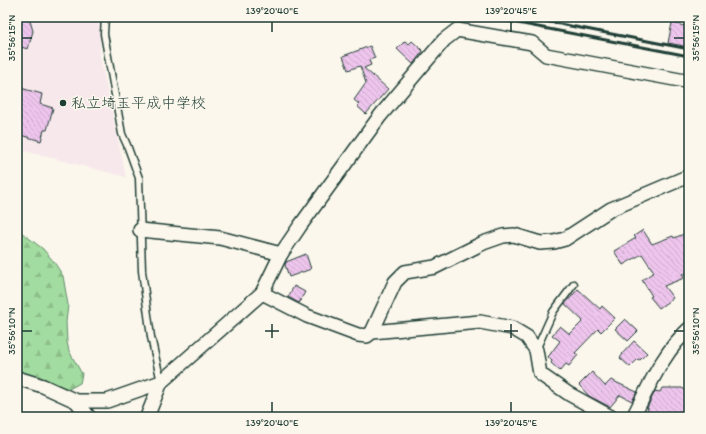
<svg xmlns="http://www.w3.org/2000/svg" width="706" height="434" viewBox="0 0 706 434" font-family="Itim,'Klee One',sans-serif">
  <defs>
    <pattern id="forest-firs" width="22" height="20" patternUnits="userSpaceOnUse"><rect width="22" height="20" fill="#a3dca0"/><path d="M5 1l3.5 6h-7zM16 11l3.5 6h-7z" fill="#8cbe8a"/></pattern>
    <pattern id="building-back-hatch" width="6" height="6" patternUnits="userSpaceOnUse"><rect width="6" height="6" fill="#eec5ed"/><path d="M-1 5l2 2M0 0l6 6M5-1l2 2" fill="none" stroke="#cac"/></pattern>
  </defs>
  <rect width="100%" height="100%" fill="#fbf7ec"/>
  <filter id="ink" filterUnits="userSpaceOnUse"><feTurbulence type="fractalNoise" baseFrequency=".025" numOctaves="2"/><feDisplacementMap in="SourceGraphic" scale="8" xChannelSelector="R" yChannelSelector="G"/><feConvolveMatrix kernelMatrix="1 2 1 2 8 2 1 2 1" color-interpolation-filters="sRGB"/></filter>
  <g filter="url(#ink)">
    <path fill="#f7e8ec" d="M17 17H100V57L126 177 17 149Z"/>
    <path fill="url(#forest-firs)" stroke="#618c6a" d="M17 229 43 249 54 262 63 276 68 305 66 322 67 342 69 351 82 374 80 383 69 389 17 370Z"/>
    <g fill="url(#building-back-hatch)" stroke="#1f3d34">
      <path d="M17 17H27L30 21 33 31 28 49 17 46Z"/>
      <path d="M672 23 689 27V47L668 43Z"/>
      <path d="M405 41 409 44 412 41 423 51 413 64 397 49Z"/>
      <path d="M370 46 375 58 369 60 371 65 364 68 388 89 366 114 357 106 359 104 354 100 366 83 360 66 348 70 343 56Z"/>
      <path d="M17 87 42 94 40 104 53 108 47 130H44L41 141 17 134Z"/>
      <path d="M643 230 652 244 673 236 674 238 689 232V273L682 274 684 278 664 286 673 298 659 308 650 297 652 296 642 280 654 272 642 254 623 265 614 251 636 238 634 236Z"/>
      <path d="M306 254 311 269 289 277 285 265 286 262Z"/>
      <path d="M294 286 305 292 299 303 288 297Z"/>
      <path d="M578 289 600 309 602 306 615 318 601 332 598 329 575 353 578 355 569 366 566 364 560 371 551 363 552 361 548 357 560 341 552 335 560 326 570 334 583 321 565 304Z"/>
      <path d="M625 319 638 331 628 341 615 329Z"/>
      <path d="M634 341 647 353 640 360 638 359 630 367 620 358 623 354H622Z"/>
      <path d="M592 372 605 386 611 380 637 392 632 401 620 395 610 407 589 396 579 385Z"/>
      <path d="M662 388H682L689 392V417H646L648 408H647L655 391 660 392Z"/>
    </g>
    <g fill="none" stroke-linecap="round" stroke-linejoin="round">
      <g stroke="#1f3d34" stroke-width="9">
        <g id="service">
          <path d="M105 17 104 34 122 134 127 145 139 178 142 271 151 337 161 382"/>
          <path d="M536 350 553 312 574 284"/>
        </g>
      </g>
      <g stroke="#1f3d34" stroke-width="16">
        <g id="minor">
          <path d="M140 230 220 238 281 254"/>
          <path d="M262 293 307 316 358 335 367 336 372 332 395 282 405 272 435 267 483 243 503 236 514 235 540 243 554 242 565 239 611 209 689 176"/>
          <path d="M372 332 480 322 512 328 527 337 536 350 540 374 569 394 611 417"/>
          <path d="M17 378 43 386 76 401 89 417"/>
          <path d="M76 401H107L161 382 262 293 281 254 300 226 380 116 444 40 457 30 532 43 546 55 685 81 689 79"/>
          <path d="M147 417 161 382"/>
          <path d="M633 417C649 387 663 352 689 329"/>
        </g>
      </g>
      <use href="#service" stroke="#fbf7ec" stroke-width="6"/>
      <use href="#minor" stroke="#fbf7ec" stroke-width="13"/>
      <g stroke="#1f3d34" stroke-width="3">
        <path d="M486 17 689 56"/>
        <path d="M524 17 689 49"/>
      </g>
    </g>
  </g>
  <path fill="none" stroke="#1f3d34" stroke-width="1.5" d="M272 22V32M511 22V32M22 38H32M674 38H684M272 324V338M511 324V338M22 331H32M265 331H279M504 331H518M674 331H684M272 402V412M511 402V412"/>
  <circle fill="#1f3d34" stroke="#fbf7ec" stroke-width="1.5" cx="63" cy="103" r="4"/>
  <g text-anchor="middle" stroke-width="3" stroke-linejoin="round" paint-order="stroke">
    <g font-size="15" fill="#1f3d34" stroke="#fbf7ec" text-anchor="start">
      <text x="71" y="108">私立埼玉平成中学校</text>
    </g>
  </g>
  <rect width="706" height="434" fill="none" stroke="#fbf7ec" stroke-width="44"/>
  <rect x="22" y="22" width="662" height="390" fill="none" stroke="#1f3d34" stroke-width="1.5"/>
  <g font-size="10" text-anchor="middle" fill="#1f3d34">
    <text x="272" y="14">139°20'40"E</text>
    <text x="511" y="14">139°20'45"E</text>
    <text transform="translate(11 38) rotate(-90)" y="4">35°56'15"N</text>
    <text transform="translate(695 38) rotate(-90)" y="4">35°56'15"N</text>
    <text transform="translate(11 331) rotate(-90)" y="4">35°56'10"N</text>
    <text transform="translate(695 331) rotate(-90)" y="4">35°56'10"N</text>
    <text x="272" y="426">139°20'40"E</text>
    <text x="511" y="426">139°20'45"E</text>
  </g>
</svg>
